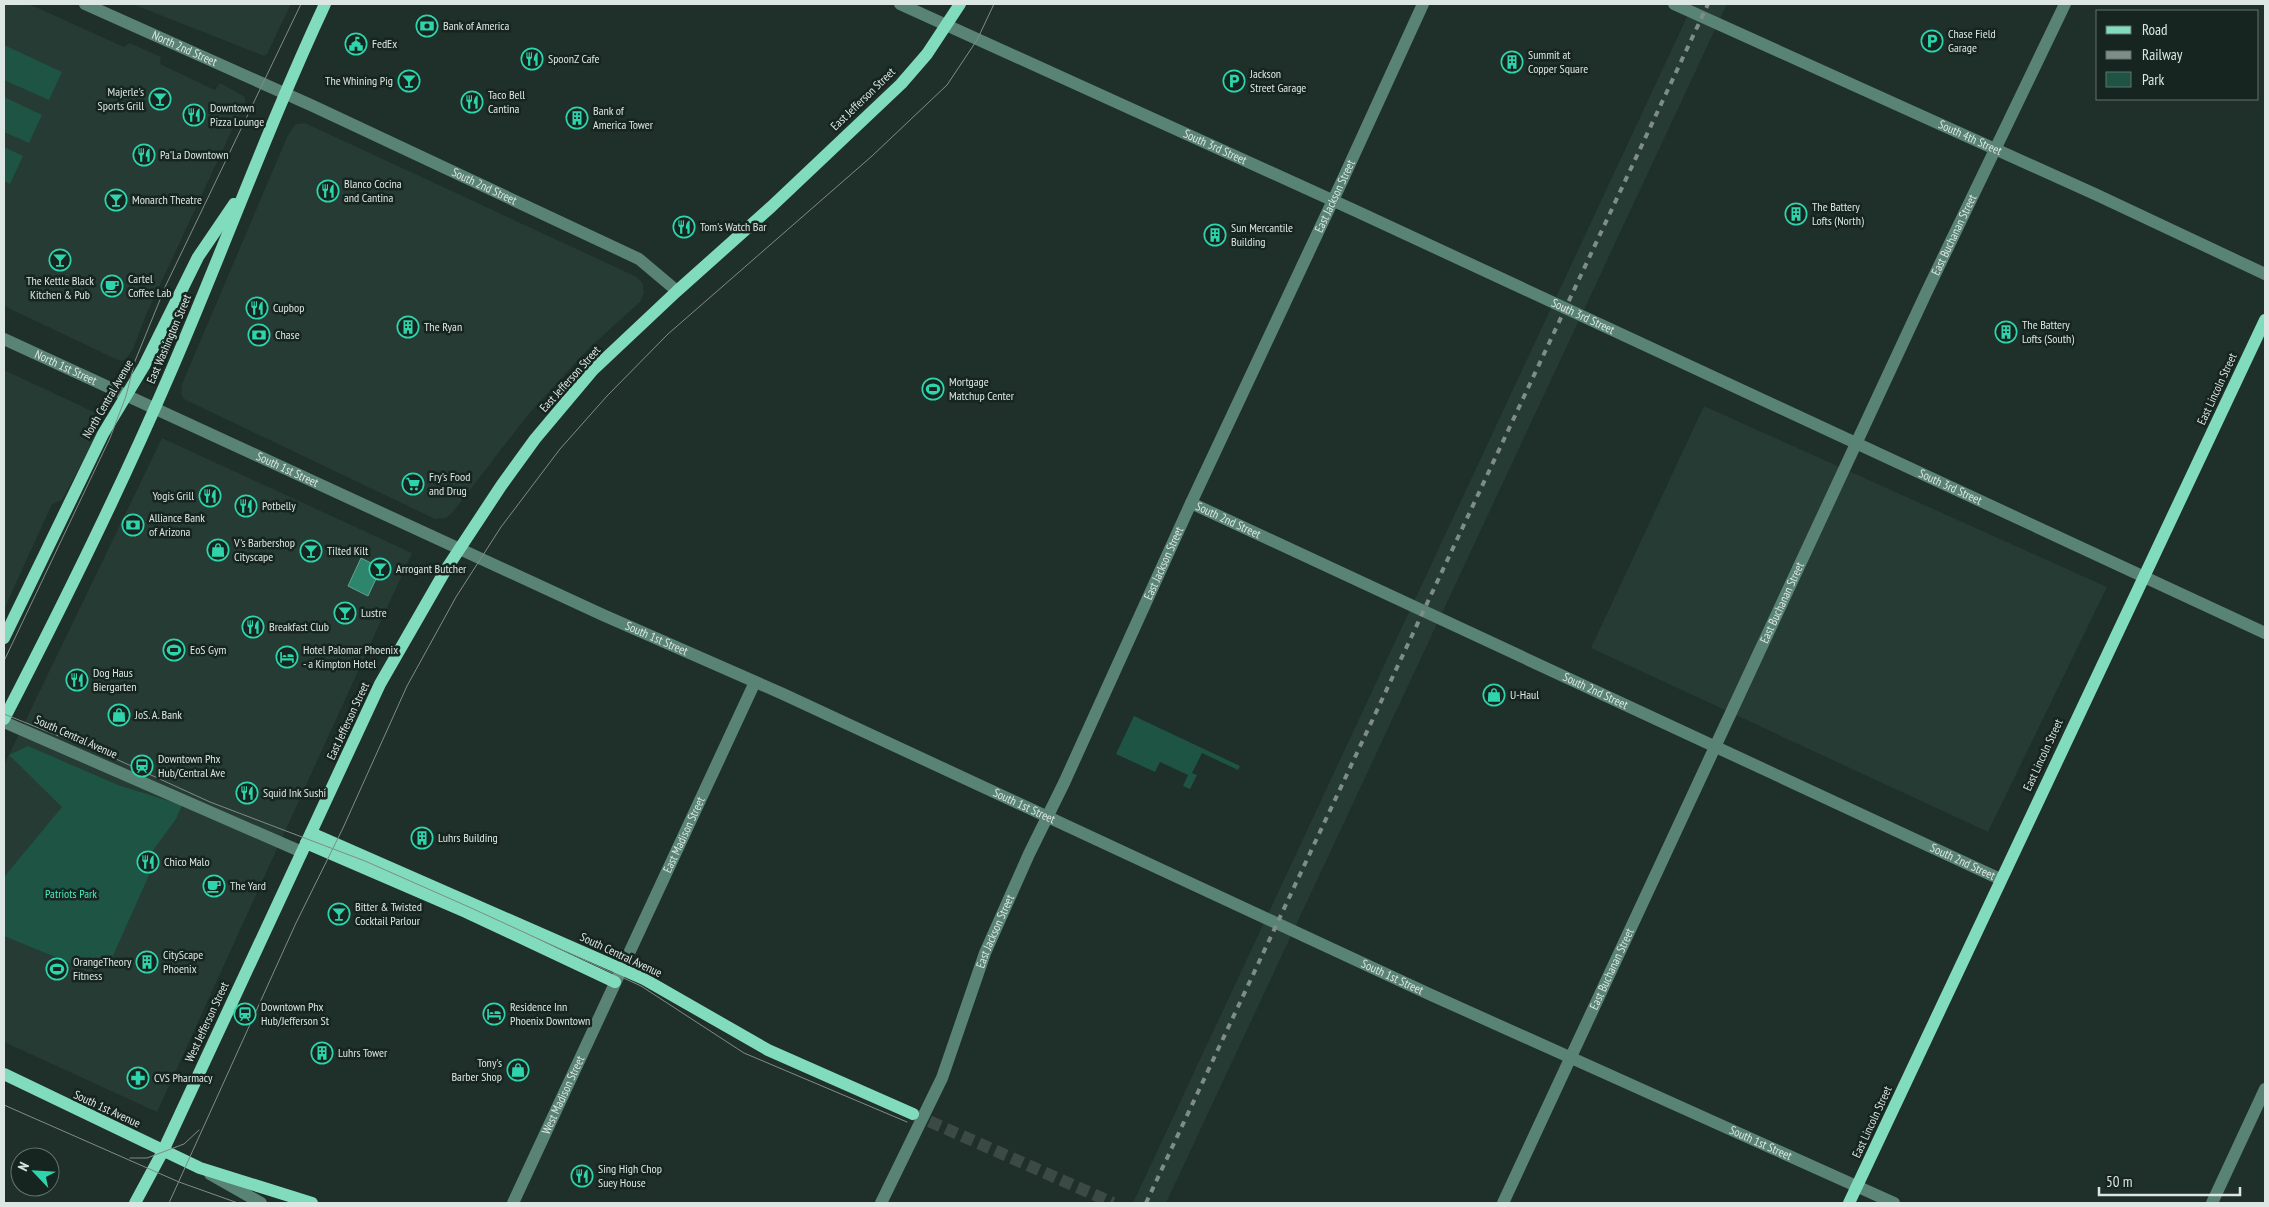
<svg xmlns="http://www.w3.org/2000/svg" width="2269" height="1207" viewBox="0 0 2269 1207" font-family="'PT Sans Narrow',sans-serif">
  <rect width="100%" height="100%" fill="#1f2f29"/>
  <g fill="#253b34">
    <path d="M4 4H29L124 47 130 43 161 57 160 64 215 90 219 84H222L245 97V102L146 315 133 349 125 360 120 361 4 306Z"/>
    <path d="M132 4H291L267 54 264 56Z"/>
    <path d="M1693 4H1727L1166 1203H1133Z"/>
    <path d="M305 123 637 277 643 284 644 293 640 302 588 349 527 416 453 512 446 518 435 519 192 403 184 399 181 394 182 384 288 135 296 124Z"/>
    <path d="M4 370 94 412 98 416 100 429 62 500 52 504 6 605 4 620Z"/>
    <path d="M1704 406 2107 587 1988 832 1591 648Z"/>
    <path d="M162 438 412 553 157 1112 4 1042V765Z"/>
  </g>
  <g fill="#1d5444">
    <path d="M4 45 62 72 49 100 4 80Z"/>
    <path d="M4 97 42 115 29 143 4 132Z"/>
    <path d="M4 147 23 156 10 184 4 181Z"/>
    <path d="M1134 716 1240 766 1238 770 1202 753 1192 773 1197 775 1190 789 1183 786 1188 775 1160 762 1155 772 1116 754Z"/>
    <path d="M28 746 118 785 182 805 176 819 151 853H148L140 868 150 873 111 960 103 957 82 963 80 967 4 936V877L62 807 9 755Z"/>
  </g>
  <path fill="#2d856c" stroke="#62a28f" d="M361 558 381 568 368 596 348 586Z"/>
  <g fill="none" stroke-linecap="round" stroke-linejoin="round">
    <path stroke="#3b4a45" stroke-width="12" stroke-dasharray="12 6" stroke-linecap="butt" d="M913 1114 1113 1203"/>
    <g stroke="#598374" stroke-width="12">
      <path id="s1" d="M85 4 313 106 639 259 677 291"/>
      <path id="s2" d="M900 4 1356 211 2265 633"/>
      <path id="s3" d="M1674 4 2097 195 2265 274"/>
      <path id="s4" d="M4 339 603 615 783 694 1429 994 1894 1203"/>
      <path id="s5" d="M1191 503 2000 879"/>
      <path d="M4 722 302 852"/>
      <path d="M210 1174 261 1203"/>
      <path id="s6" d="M513 1203 755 682"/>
      <path id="s7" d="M881 1203 942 1078 985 953 1029 854 1064 783 1191 503 1343 179 1423 4"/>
      <path id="s8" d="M1503 1203 1927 291 2065 4"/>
      <path d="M2212 1203 2265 1089"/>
    </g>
    <g stroke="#81dcbe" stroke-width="12">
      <path d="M4 638 103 434 144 366 198 257 234 204"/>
      <path d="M4 719C62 607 118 494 168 378 222 254 268 126 325 4"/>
      <path d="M311 833 644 979 768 1050 913 1114"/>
      <path d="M306 843 466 912 615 982"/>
      <path d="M4 1074 200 1168 312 1203"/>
      <path d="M135 1203 163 1151 380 684 445 571 501 486 535 439 593 370 677 291 771 207 901 84 927 54 960 4"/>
      <path d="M1849 1203 2265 320"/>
    </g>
    <g stroke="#7f8c87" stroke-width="1">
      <path d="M4 661 110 438 126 396 135 361 166 285 301 4"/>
      <path d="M4 714 116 759 210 802 365 861 469 907 641 986 744 1053 907 1122"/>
      <path d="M4 1105 179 1182 238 1203"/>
      <path d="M130 1158H147L184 1144 199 1130"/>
      <path d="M169 1203 296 923 343 828 407 686 456 597 501 527 560 449 607 396 668 334 872 156 947 85 977 40 994 4"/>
    </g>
    <path stroke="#7f8c87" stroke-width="4" stroke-dasharray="6 6" stroke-linecap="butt" d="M1146 1203 1708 4"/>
  </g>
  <defs>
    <g id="bank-ring" transform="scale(1.125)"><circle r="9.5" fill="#16251f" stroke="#2ed4ab" stroke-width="1.5"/><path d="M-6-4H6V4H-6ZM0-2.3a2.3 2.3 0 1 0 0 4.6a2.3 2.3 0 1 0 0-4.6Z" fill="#2ed4ab"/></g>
    <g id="parking-ring" transform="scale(1.125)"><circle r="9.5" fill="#16251f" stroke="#2ed4ab" stroke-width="1.5"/><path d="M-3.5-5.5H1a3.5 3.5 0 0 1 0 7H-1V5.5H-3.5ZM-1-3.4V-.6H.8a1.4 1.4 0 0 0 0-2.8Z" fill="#2ed4ab"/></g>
    <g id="civic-ring" transform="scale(1.125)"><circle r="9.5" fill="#16251f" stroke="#2ed4ab" stroke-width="1.5"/><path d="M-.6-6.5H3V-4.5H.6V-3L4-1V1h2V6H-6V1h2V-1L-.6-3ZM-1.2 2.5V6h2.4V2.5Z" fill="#2ed4ab"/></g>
    <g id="restaurant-ring" transform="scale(1.125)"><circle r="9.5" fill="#16251f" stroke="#2ed4ab" stroke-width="1.5"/><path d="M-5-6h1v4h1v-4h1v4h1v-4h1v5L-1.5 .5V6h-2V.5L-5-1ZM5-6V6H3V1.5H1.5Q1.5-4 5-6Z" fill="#2ed4ab"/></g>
    <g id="building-ring" transform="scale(1.125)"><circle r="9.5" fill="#16251f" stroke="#2ed4ab" stroke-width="1.5"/><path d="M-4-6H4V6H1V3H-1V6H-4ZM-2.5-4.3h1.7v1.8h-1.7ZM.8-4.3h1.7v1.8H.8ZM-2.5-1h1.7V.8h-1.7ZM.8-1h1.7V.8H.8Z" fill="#2ed4ab"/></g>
    <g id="bar-ring" transform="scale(1.125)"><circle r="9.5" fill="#16251f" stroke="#2ed4ab" stroke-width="1.5"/><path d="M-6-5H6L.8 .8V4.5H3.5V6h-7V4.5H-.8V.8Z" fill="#2ed4ab"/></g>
    <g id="cafe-ring" transform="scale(1.125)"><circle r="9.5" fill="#16251f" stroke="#2ed4ab" stroke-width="1.5"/><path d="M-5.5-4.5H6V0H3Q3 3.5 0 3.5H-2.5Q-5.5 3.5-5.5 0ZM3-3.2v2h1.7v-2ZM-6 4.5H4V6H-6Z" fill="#2ed4ab"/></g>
    <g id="stadium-ring" transform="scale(1.125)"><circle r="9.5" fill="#16251f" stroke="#2ed4ab" stroke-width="1.5"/><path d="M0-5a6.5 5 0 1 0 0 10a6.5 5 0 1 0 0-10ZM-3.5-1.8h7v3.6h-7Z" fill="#2ed4ab"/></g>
    <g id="supermarket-ring" transform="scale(1.125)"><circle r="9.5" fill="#16251f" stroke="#2ed4ab" stroke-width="1.5"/><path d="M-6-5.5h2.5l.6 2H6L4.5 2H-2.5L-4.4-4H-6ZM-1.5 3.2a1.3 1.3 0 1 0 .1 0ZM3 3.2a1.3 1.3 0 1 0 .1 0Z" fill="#2ed4ab"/></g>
    <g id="shop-ring" transform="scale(1.125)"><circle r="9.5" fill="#16251f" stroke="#2ed4ab" stroke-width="1.5"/><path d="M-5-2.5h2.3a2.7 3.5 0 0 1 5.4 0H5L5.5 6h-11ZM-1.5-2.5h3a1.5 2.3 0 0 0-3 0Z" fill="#2ed4ab"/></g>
    <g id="hotel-ring" transform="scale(1.125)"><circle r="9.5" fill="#16251f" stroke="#2ed4ab" stroke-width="1.5"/><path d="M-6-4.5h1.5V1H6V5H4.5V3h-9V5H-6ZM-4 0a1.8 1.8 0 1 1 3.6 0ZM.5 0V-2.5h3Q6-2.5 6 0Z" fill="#2ed4ab"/></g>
    <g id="station-ring" transform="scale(1.125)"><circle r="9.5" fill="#16251f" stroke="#2ed4ab" stroke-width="1.5"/><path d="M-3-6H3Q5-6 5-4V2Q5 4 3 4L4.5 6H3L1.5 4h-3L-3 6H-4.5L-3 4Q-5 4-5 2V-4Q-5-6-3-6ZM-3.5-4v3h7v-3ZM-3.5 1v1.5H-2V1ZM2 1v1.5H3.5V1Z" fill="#2ed4ab"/></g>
    <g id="pharmacy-ring" transform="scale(1.125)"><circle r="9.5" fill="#16251f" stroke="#2ed4ab" stroke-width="1.5"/><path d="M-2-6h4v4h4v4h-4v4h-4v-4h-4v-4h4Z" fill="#2ed4ab"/></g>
  </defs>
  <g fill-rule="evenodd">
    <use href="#bank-ring" x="427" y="26"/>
    <use href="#parking-ring" x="1932" y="41"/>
    <use href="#civic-ring" x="356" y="44"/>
    <use href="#restaurant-ring" x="532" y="59"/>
    <use href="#building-ring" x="1512" y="62"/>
    <use href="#bar-ring" x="409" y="81"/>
    <use href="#parking-ring" x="1234" y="81"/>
    <use href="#bar-ring" x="160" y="99"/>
    <use href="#restaurant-ring" x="472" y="102"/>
    <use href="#restaurant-ring" x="194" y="115"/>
    <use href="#building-ring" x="577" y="118"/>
    <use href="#restaurant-ring" x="144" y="155"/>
    <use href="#restaurant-ring" x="328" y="191"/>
    <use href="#bar-ring" x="116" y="200"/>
    <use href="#building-ring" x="1796" y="214"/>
    <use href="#restaurant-ring" x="684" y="227"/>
    <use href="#building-ring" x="1215" y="235"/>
    <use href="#bar-ring" x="60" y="260"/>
    <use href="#cafe-ring" x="112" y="286"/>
    <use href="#restaurant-ring" x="257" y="308"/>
    <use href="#building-ring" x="408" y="327"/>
    <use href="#building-ring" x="2006" y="332"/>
    <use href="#bank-ring" x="259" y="335"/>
    <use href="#stadium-ring" x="933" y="389"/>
    <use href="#supermarket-ring" x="413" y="484"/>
    <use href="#restaurant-ring" x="210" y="496"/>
    <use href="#restaurant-ring" x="246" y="506"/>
    <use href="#bank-ring" x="133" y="525"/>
    <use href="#shop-ring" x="218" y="550"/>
    <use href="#bar-ring" x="311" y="551"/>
    <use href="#bar-ring" x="380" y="569"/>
    <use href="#bar-ring" x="345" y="613"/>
    <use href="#restaurant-ring" x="253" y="627"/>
    <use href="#stadium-ring" x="174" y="650"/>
    <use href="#hotel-ring" x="287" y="657"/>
    <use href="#restaurant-ring" x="77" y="680"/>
    <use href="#shop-ring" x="1494" y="695"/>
    <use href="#shop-ring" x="119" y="715"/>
    <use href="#station-ring" x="142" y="766"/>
    <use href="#restaurant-ring" x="247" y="793"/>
    <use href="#building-ring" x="422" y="838"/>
    <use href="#restaurant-ring" x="148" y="862"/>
    <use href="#cafe-ring" x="214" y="886"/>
    <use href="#bar-ring" x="339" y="914"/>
    <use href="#building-ring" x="147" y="962"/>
    <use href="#stadium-ring" x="57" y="969"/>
    <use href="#station-ring" x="245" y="1014"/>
    <use href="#hotel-ring" x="494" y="1014"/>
    <use href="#building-ring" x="322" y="1053"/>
    <use href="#shop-ring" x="518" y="1070"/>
    <use href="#pharmacy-ring" x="138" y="1078"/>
    <use href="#restaurant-ring" x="582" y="1176"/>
  </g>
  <g text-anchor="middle" stroke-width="5" stroke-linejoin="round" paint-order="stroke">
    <g font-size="12" fill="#dce6e2" stroke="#16251f" text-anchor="start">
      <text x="443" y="30">Bank of America</text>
      <text x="1948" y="38">Chase Field<tspan x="1948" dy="14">Garage</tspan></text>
      <text x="372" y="48">FedEx</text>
      <text x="1528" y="59">Summit at<tspan x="1528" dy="14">Copper Square</tspan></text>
      <text x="548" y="63">SpoonZ Cafe</text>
      <text x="1250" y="78">Jackson<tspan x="1250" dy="14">Street Garage</tspan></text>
      <text x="393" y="85" text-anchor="end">The Whining Pig</text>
      <text x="144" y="96" text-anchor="end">Majerle's<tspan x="144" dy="14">Sports Grill</tspan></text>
      <text x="488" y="99">Taco Bell<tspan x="488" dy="14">Cantina</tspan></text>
      <text x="210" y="112">Downtown<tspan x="210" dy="14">Pizza Lounge</tspan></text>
      <text x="593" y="115">Bank of<tspan x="593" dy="14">America Tower</tspan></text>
      <text x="160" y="159">Pa'La Downtown</text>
      <text x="344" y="188">Blanco Cocina<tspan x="344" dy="14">and Cantina</tspan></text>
      <text x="132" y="204">Monarch Theatre</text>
      <text x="1812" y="211">The Battery<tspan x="1812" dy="14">Lofts (North)</tspan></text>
      <text x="700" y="231">Tom's Watch Bar</text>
      <text x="1231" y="232">Sun Mercantile<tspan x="1231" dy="14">Building</tspan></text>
      <text x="128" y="283">Cartel<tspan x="128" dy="14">Coffee Lab</tspan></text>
      <text x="60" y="285" text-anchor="middle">The Kettle Black<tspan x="60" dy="14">Kitchen &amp; Pub</tspan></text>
      <text x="273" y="312">Cupbop</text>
      <text x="2022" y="329">The Battery<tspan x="2022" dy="14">Lofts (South)</tspan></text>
      <text x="424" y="331">The Ryan</text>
      <text x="275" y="339">Chase</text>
      <text x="949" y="386">Mortgage<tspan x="949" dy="14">Matchup Center</tspan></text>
      <text x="429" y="481">Fry's Food<tspan x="429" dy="14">and Drug</tspan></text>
      <text x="194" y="500" text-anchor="end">Yogis Grill</text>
      <text x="262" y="510">Potbelly</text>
      <text x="149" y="522">Alliance Bank<tspan x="149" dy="14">of Arizona</tspan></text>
      <text x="234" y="547">V's Barbershop<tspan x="234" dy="14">Cityscape</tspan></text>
      <text x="327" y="555">Tilted Kilt</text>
      <text x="396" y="573">Arrogant Butcher</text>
      <text x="361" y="617">Lustre</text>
      <text x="269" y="631">Breakfast Club</text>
      <text x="190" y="654">EoS Gym</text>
      <text x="303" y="654">Hotel Palomar Phoenix<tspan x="303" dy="14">- a Kimpton Hotel</tspan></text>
      <text x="93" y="677">Dog Haus<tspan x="93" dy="14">Biergarten</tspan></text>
      <text x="1510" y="699">U-Haul</text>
      <text x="135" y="719">JoS. A. Bank</text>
      <text x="158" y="763">Downtown Phx<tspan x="158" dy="14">Hub/Central Ave</tspan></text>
      <text x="263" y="797">Squid Ink Sushi</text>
      <text x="438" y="842">Luhrs Building</text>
      <text x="164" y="866">Chico Malo</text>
      <text x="230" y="890">The Yard</text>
      <text x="355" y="911">Bitter &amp; Twisted<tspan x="355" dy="14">Cocktail Parlour</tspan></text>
      <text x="163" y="959">CityScape<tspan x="163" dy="14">Phoenix</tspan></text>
      <text x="73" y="966">OrangeTheory<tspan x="73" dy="14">Fitness</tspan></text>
      <text x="261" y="1011">Downtown Phx<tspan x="261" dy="14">Hub/Jefferson St</tspan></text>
      <text x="510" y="1011">Residence Inn<tspan x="510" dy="14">Phoenix Downtown</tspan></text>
      <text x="338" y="1057">Luhrs Tower</text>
      <text x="502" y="1067" text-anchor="end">Tony's<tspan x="502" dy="14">Barber Shop</tspan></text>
      <text x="154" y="1082">CVS Pharmacy</text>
      <text x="598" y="1173">Sing High Chop<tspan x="598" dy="14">Suey House</tspan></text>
    </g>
    <g font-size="12" fill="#dce6e2" stroke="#16251f">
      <text dy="4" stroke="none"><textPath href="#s1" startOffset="109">North 2nd Street</textPath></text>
      <text transform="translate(863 99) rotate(-44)" y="4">East Jefferson Street</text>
      <text dy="4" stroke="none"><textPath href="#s3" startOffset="325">South 4th Street</textPath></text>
      <text dy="4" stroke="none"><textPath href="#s2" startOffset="346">South 3rd Street</textPath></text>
      <text dy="4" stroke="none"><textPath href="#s1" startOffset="439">South 2nd Street</textPath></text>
      <text dy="4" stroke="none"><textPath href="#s7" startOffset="1105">East Jackson Street</textPath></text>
      <text dy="4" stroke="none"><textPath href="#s8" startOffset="1068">East Buchanan Street</textPath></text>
      <text dy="4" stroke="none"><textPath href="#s2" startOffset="751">South 3rd Street</textPath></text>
      <text transform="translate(169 339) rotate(-67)" y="4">East Washington Street</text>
      <text dy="4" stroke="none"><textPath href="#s4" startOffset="68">North 1st Street</textPath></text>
      <text transform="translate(570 379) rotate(-48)" y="4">East Jefferson Street</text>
      <text transform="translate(2217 389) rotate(-65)" y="4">East Lincoln Street</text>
      <text transform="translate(108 399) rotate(-60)" y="4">North Central Avenue</text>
      <text dy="4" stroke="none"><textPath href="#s4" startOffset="312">South 1st Street</textPath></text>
      <text dy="4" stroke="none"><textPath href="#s2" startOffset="1156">South 3rd Street</textPath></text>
      <text dy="4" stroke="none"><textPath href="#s5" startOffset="41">South 2nd Street</textPath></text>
      <text dy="4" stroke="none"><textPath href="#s7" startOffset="700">East Jackson Street</textPath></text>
      <text dy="4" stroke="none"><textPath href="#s8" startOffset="662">East Buchanan Street</textPath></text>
      <text dy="4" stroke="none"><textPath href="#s4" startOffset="718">South 1st Street</textPath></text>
      <text dy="4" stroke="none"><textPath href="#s5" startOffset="446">South 2nd Street</textPath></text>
      <text transform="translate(348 721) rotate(-65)" y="4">East Jefferson Street</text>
      <text transform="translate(76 737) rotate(24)" y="4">South Central Avenue</text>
      <text transform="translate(2043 755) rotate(-65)" y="4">East Lincoln Street</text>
      <text dy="4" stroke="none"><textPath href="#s4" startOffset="1122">South 1st Street</textPath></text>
      <text dy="4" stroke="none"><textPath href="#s6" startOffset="406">East Madison Street</textPath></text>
      <text dy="4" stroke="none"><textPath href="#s5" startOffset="851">South 2nd Street</textPath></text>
      <text dy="4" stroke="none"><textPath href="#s7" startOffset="295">East Jackson Street</textPath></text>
      <text transform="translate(621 955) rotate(25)" y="4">South Central Avenue</text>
      <text dy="4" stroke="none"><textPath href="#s8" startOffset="258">East Buchanan Street</textPath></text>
      <text dy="4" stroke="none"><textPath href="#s4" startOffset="1528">South 1st Street</textPath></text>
      <text transform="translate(207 1022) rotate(-65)" y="4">West Jefferson Street</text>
      <text dy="4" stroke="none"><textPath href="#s6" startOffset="119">West Madison Street</textPath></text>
      <text transform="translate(107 1109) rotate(25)" y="4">South 1st Avenue</text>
      <text transform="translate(1872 1122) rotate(-65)" y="4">East Lincoln Street</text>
      <text dy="4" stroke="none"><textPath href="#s4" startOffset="1932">South 1st Street</textPath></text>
    </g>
    <g font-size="12" fill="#4beabf" stroke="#16251f">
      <text x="71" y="898">Patriots Park</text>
    </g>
  </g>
  <rect width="2269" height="1207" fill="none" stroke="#dce6e2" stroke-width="10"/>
  <rect x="2096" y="10" width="162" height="90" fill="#16251f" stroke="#65726d"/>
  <rect x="2106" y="26" width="25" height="8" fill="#81dcbe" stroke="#65726d"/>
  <text x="2142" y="35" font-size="15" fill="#dce6e2">Road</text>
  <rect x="2106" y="51" width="25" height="8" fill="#7f8c87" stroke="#65726d"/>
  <text x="2142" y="60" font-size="15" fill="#dce6e2">Railway</text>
  <rect x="2106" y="72" width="25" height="15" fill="#1d5444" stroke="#65726d"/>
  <text x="2142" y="85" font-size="15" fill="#dce6e2">Park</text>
  <g transform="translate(35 1172) rotate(295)"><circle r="24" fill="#16251f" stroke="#65726d"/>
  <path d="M0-4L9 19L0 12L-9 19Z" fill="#2ed4ab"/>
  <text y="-8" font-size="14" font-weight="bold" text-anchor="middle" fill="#dce6e2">N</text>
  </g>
  <path d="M2099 1187v8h141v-8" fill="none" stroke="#dce6e2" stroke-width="2.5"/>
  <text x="2106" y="1187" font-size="15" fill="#dce6e2" stroke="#16251f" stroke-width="4" paint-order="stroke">50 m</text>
</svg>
